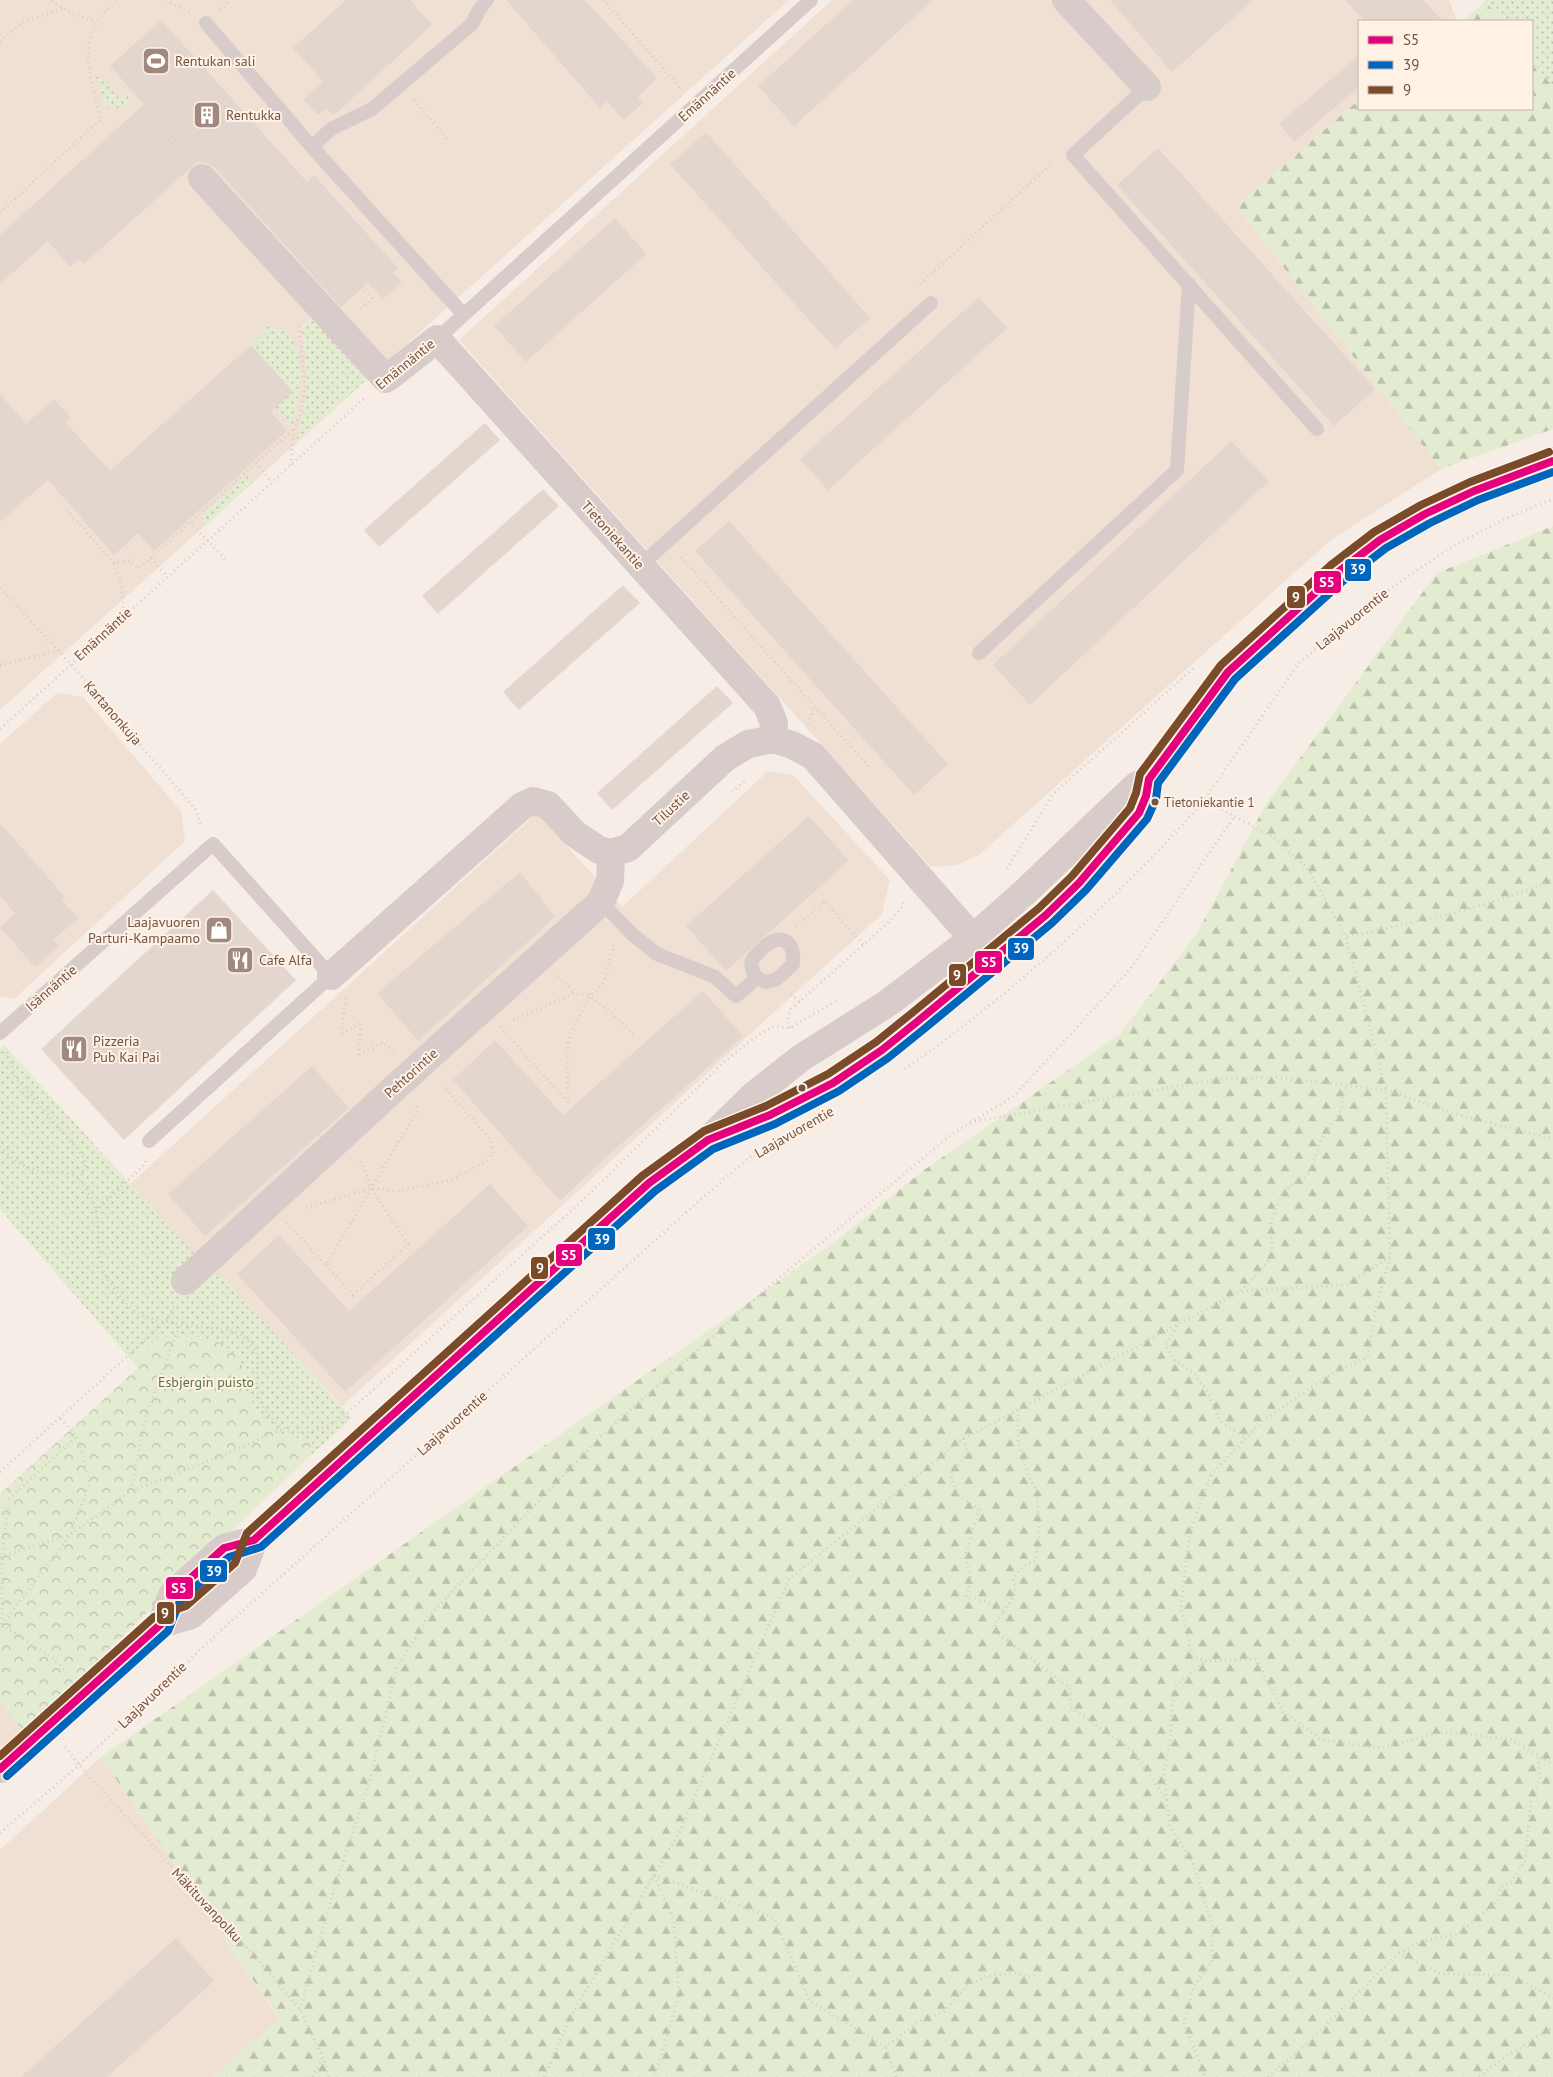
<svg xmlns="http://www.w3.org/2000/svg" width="1553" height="2077" viewBox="0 0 1553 2077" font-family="'PT Sans',sans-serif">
  <defs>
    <pattern id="grass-dots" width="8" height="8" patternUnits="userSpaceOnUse" patternTransform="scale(1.25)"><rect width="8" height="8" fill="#e3ebd1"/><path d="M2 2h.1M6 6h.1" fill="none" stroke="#bcc1ac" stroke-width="1.8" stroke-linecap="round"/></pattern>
    <pattern id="forest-firs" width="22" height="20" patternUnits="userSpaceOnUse" patternTransform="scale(1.25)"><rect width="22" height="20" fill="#e3ebd1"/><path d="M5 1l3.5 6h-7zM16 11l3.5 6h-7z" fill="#bcc1ac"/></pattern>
    <pattern id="park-crowns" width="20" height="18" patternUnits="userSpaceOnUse" patternTransform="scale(1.25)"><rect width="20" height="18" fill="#e3ebd1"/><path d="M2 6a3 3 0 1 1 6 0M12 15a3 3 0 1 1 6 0" fill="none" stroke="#bcc1ac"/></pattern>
  </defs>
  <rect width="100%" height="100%" fill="#f6eee6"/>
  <g fill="#efe0d3">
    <path d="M0 0H789L0 710Z"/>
    <path d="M832 0H1449L1457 21H1359V100L1236 206 1441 469 1331 540 979 855 957 865 931 867 459 340Z"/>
    <path d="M57 693 83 697 181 811 185 841 14 999 0 996V744Z"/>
    <path d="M768 771 793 775 890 880 882 914 342 1406 224 1279 209 1271 130 1184 537 813 622 907Z"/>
    <path d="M0 1703 23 1732 0 1754Z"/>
    <path d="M101 1757 279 2019 213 2077H0V1850Z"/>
  </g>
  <g fill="url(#grass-dots)">
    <path d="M1484 0H1553V87L1532 61V21H1501Z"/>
    <path d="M99 75 120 99 128 91 132 95C128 107 118 110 106 107L96 77Z"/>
    <path d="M310 317H320L364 367 367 379 297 443C298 424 306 408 307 389 309 369 304 347 301 327Z"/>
    <path d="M261 326C270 327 280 327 287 333 308 351 299 403 292 426L275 408 293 392 251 345 264 333Z"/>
    <path d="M248 475 254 481 207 523 201 516Z"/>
    <path d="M4 1045 209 1270 224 1278 352 1418 310 1456 312 1439C269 1440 251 1414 246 1375L145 1348 132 1361 0 1209V1190L2 1188 0 1185V1049Z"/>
  </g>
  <g fill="url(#forest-firs)">
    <path d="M1485 1 1501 21H1463Z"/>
    <path d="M1532 61 1553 87V429L1441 469 1236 206 1359 100V109H1532Z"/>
    <path d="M1553 526V2077H213L279 2018 101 1757 833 1243 924 1170 1120 1034 1196 935 1266 804 1437 573Z"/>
  </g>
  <path fill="url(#park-crowns)" d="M158 1337H197L221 1343 240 1359 255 1410 265 1422 285 1435 301 1439 313 1438 310 1456 23 1732 0 1703V1494L138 1368 132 1361Z"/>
  <g fill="#e2d6ce">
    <path d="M346 0H410L432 25 334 115 327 109 318 115 303 99 323 81 293 48Z"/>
    <path d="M506 0H585L657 78 638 97 643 103 624 120 607 101 600 108Z"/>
    <path d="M853 0H933L794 126 758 86Z"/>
    <path d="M1110 0H1253L1172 72Z"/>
    <path d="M1345 0H1423L1443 21H1365Z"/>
    <path d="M161 20 307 182 314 175 398 268 393 273 402 282 383 299 368 283 341 307 214 167 207 163 197 162 84 264 79 259 70 267 48 241 0 284V235L144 104 110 66Z"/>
    <path d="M1359 55V87L1294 142 1279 124Z"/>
    <path d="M706 132 870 318 835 349 670 164Z"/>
    <path d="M1158 148 1375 389 1334 426 1117 185Z"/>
    <path d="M615 218 646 254 526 362 494 326Z"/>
    <path d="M979 297 1007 328 828 490 800 459Z"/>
    <path d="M251 345 293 392 271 412 287 431 154 551 138 533 114 555 48 480 0 522V394L26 424 54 399 71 418 66 423 110 471Z"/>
    <path d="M485 423 500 440 379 547 364 530Z"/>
    <path d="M1231 441 1269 481 1030 705 993 665Z"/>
    <path d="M543 489 559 506 438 614 422 596Z"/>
    <path d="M729 521 948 764 914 795 695 551Z"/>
    <path d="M623 585 640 603 519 710 503 692Z"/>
    <path d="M717 686 733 703 612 810 597 793Z"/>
    <path d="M809 816 849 861 726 971 686 926Z"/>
    <path d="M0 823 65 897 62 900 78 918 53 940 59 946 35 967 0 927 15 913 0 896Z"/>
    <path d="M520 872 555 917 418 1041 377 993Z"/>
    <path d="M213 890 296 980 124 1140 41 1049Z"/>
    <path d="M703 991 743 1036 603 1160 560 1201 453 1080 495 1040 563 1115Z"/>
    <path d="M312 1066 349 1108 205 1236 168 1194Z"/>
    <path d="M490 1184 528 1226 345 1392 237 1274 279 1235 349 1311Z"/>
    <path d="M176 1938 214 1981 107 2077H21Z"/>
  </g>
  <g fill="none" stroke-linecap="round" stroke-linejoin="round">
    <g stroke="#d7ccc8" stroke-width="3" stroke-dasharray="1 4" stroke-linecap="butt">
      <path d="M52 0C66 12 78 17 96 21"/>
      <path d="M166 0 190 13"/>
      <path d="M603 0 682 90"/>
      <path d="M220 10 231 0"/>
      <path d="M0 41 23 22 62 9"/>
      <path d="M205 68 212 62 210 61"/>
      <path d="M414 100 447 139"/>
      <path d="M173 136 168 140 185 159"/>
      <path d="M0 213 101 119C92 85 76 39 105 12 110 7 114 2 120 0"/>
      <path d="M352 275 372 298 360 310"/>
      <path d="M920 284 1049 166 1054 164"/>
      <path d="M256 463 272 482"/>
      <path d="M291 465 294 429 301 412 305 388 299 326"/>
      <path d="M67 510 114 563 129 561 138 569 294 429"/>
      <path d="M190 522 226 560"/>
      <path d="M681 557 869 767"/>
      <path d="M151 558 167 576"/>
      <path d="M114 563C121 581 124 596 123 615"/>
      <path d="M0 588 71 664 196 810 201 827"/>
      <path d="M0 665 58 651"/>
      <path d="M808 724 814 706"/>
      <path d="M0 729 366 397"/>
      <path d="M732 792 746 780"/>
      <path d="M1204 800 1273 837 1309 870 1346 937C1416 922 1487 908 1553 880"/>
      <path d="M1007 869 1053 794 1195 667"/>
      <path d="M796 926 825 901 864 946"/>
      <path d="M558 976 575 993"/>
      <path d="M791 994 800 1002"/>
      <path d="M513 1020 575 993 590 996 610 1012 636 1037"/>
      <path d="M500 1027 568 1102 567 1050 571 1031 590 996 604 982 614 944"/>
      <path d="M790 1028 787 1021 791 1009 889 922 903 906V899"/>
      <path d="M341 1034 346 998"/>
      <path d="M342 1034 361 1023"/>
      <path d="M7 1052 16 1078 84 1157 85 1166 79 1180"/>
      <path d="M359 1055 384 1042 393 1052"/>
      <path d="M359 1055 361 1023"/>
      <path d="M905 1069C969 1024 1030 974 1088 920 1128 882 1168 843 1204 800L1299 663 1378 597 1453 546 1505 519 1553 499"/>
      <path d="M970 1122 1219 1079 1272 1077 1386 1090 1463 1116 1553 1139"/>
      <path d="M0 1147C9 1156 21 1166 34 1170 49 1175 68 1167 80 1181 87 1189 94 1201 96 1211 102 1235 93 1257 109 1281 116 1292 125 1304 136 1312 150 1323 198 1326 217 1329 227 1330 237 1331 245 1338 266 1356 254 1369 257 1390 260 1410 281 1435 303 1433 317 1432 329 1426 341 1419L584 1199 724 1062 758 1035 774 1026 790 1028 836 1001"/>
      <path d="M306 1208 371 1188 398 1191 450 1180 484 1163 493 1153 490 1139 441 1084"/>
      <path d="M96 1211 145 1164 146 1159"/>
      <path d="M287 1223 326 1265 417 1111 418 1105"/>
      <path d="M1390 1258 1376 1307 1368 1357 1331 1374 1261 1422 1211 1475 1189 1536 1181 1608 1192 1655 1205 1661 1256 1659 1283 1712 1322 1740 1381 1748 1442 1732 1510 1739 1553 1764"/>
      <path d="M326 1265 353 1295 408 1244 371 1188 363 1165 357 1160"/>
      <path d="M1241 1291 1273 1256 1270 1224 1283 1192 1310 1172 1320 1142 1342 1108V1095L1347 1085"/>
      <path d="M1177 1326 1165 1346 1175 1360 1195 1375 1207 1391 1220 1421 1246 1438"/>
      <path d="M963 1439 968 1453 950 1475 959 1496 979 1509 965 1556 971 1579 966 1597 988 1602 1004 1612 994 1623 997 1633 1070 1688V1707L1132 1750 1167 1801 1170 1826 1193 1863 1213 1928 1212 1962 1193 1987 1184 2024 1202 2066 1204 2077"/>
      <path d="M0 1472 166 1321 174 1306"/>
      <path d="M131 1490 146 1416 180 1324"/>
      <path d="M0 1557 70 1535 131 1491 221 1456 284 1428"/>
      <path d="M1004 1612 1016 1592 1013 1578 1022 1567 1035 1561 1039 1537 1037 1493 1027 1472 1018 1441V1410"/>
      <path d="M2 1624V1556L9 1499 77 1436"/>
      <path d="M2 1625 70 1535 90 1483 77 1436 60 1418"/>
      <path d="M2 1625 50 1656 67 1672"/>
      <path d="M65 1747 79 1765 266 1969 300 2010 323 2057 329 2077"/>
      <path d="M1167 1800 1164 1770 1171 1737V1711L1176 1686 1205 1661"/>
      <path d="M0 1833 79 1765 217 1634 700 1200 757 1151"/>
      <path d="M654 1875 774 1918 810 2001 886 2047"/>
      <path d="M654 1876 674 1922 679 1996 655 2077"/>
      <path d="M1399 1953 1419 1942 1458 1934 1498 1901 1500 1888 1511 1882 1525 1861 1531 1802 1540 1779 1538 1756"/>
      <path d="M300 2010 334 1889 369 1783 397 1668 428 1617 602 1435 772 1284 952 1134 1014 1096 1131 968 1234 817"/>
      <path d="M313 2077 323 2057"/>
      <path d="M544 2077 570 2018 680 1831 789 1579 963 1439 1241 1291 1346 1285 1390 1257 1386 1090 1346 937"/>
      <path d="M896 2077 886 2047 918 2022 945 2011 968 1985 987 1976 1014 1973 1031 1977 1043 1966"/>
      <path d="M1268 2077 1302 2048 1399 1953 1441 1974 1511 1975 1553 1998"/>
      <path d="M1479 2077 1504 2058 1553 2027"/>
    </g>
    <g stroke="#d7ccc9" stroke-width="14">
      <path d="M206 23 312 147 331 129 372 109 472 24 479 10 487 0"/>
      <path d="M1147 87 1073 155 1317 429"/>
      <path d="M312 147 463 314"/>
      <path d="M437 339 811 0"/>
      <path d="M640 566 931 303"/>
      <path d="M979 653 1177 470 1189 284"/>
      <path d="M601 902 633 935 657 954 715 977 736 996 757 978C753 972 750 967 752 960 754 956 760 951 763 948 781 932 795 940 793 964L777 979 766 982 757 978"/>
      <path d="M0 1033 213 844 331 976 149 1141"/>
    </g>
    <g stroke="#d7ccc9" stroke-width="28">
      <path d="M1066 0 1147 87"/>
      <path d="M202 178 386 379 437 339 767 706 774 723 773 739"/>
      <path d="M331 976 522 806 533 801 548 805 574 833 599 850 611 853 628 848 725 758 748 744 773 739 792 745 813 756 992 960"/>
      <path d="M185 1281 422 1063 601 902 610 881 611 853"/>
    </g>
    <g stroke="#d7ccc9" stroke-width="28">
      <path d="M719 1135 770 1115 833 1083 882 1050 968 981 1046 915 1079 883 1139 813 1146 796 1149 779 1228 672 1337 573 1380 540 1425 514 1474 491 1553 461"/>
      <path d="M161 1624 172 1595 224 1548 254 1540 649 1183 708 1140 754 1095 801 1058 888 1003 972 939 1026 891 1136 786 1149 779"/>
      <path d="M0 1769 161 1624 191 1615 243 1569 254 1540"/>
    </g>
    <g stroke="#fff2e5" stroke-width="11">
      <path id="bus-1" d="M0 1769 161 1624 172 1595 224 1548 254 1540 649 1183 708 1140 770 1115 833 1083 882 1050 918 1021 1046 915 1079 883 1139 813 1146 796 1149 779 1228 672 1337 573 1380 540 1425 514 1474 491 1553 461"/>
    </g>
    <g stroke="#fff2e5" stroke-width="11">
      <path id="bus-2" d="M7 1776 168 1631 180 1601 229 1557 261 1547 655 1191 713 1149 775 1124 839 1091 888 1058 924 1029 1052 923 1086 890 1147 819 1156 799 1158 783 1235 679 1343 581 1386 548 1430 523 1478 500 1553 472"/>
    </g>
    <g stroke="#fff2e5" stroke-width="11">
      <path id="bus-3" d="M0 1756 154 1617 186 1606 235 1563 247 1533 642 1176 704 1131 766 1106 828 1074 876 1042 912 1013 1039 908 1072 876 1130 808 1136 793 1140 774 1221 665 1331 565 1374 532 1421 505 1470 482 1549 452"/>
    </g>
    <use href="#bus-1" stroke="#e5007d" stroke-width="8"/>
    <use href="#bus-2" stroke="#0065bd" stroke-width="8"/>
    <use href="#bus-3" stroke="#7a4b2a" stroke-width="8"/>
  </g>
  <defs>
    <g id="stadium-square" transform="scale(1.4375)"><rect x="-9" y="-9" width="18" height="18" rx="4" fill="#a0897f" stroke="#fff2e5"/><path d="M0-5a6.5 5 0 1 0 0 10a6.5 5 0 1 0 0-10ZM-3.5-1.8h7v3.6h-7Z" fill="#fff"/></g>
    <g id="building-square" transform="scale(1.4375)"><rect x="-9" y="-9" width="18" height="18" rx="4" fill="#a0897f" stroke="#fff2e5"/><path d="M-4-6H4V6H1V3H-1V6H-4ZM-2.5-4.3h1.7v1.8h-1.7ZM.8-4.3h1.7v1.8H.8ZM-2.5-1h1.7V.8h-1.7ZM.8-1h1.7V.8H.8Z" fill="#fff"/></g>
    <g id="shop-square" transform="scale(1.4375)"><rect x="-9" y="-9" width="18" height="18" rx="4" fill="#a0897f" stroke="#fff2e5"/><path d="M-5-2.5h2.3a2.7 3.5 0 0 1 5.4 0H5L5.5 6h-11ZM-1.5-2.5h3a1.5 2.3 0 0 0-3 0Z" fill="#fff"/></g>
    <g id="restaurant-square" transform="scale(1.4375)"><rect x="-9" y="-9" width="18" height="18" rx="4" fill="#a0897f" stroke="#fff2e5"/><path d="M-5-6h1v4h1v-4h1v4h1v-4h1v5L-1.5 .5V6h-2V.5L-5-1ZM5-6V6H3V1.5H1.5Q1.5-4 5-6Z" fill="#fff"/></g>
  </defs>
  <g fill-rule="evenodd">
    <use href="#stadium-square" x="156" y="61"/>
    <use href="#building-square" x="207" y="115"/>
    <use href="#shop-square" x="219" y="930"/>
    <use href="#restaurant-square" x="240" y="960"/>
    <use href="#restaurant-square" x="74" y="1049"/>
  </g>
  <g fill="#715348" stroke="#fff2e5" stroke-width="2">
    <circle cx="1155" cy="802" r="4.5"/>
    <circle cx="802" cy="1088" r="4.5"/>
  </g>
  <g text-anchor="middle" stroke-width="4" stroke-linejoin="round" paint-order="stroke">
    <g font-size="13" fill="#715348" stroke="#fff2e5" text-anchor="start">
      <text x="1164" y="807">Tietoniekantie 1</text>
    </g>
    <g font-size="14" fill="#715348" stroke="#fff2e5" text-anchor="start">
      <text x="175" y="66">Rentukan sali</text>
      <text x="226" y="120">Rentukka</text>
      <text x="200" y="927" text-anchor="end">Laajavuoren<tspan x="200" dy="16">Parturi-Kampaamo</tspan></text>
      <text x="259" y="965">Cafe Alfa</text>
      <text x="93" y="1046">Pizzeria<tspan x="93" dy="16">Pub Kai Pai</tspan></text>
    </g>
    <g font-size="14" fill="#715348" stroke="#fff2e5">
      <text transform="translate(707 95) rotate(-42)" y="5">Emännäntie</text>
      <text transform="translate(405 364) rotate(-39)" y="5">Emännäntie</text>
      <text transform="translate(613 535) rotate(48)" y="5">Tietoniekantie</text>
      <text transform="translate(1352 619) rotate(-39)" y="5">Laajavuorentie</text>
      <text transform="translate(103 634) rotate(-42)" y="5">Emännäntie</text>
      <text transform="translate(113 713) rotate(49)" y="5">Kartanonkuja</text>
      <text transform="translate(671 808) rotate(-43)" y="5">Tilustie</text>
      <text transform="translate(51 988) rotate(-41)" y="5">Isännäntie</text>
      <text transform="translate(411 1073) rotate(-42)" y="5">Pehtorintie</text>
      <text transform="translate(794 1132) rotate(-30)" y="5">Laajavuorentie</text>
      <text transform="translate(452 1423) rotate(-42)" y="5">Laajavuorentie</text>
      <text transform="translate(152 1695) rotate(-44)" y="5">Laajavuorentie</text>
      <text transform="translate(207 1905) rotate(47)" y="5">Mäkituvanpolku</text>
    </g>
    <g font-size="14" fill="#567840" stroke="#fff2e5">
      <text x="206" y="1387">Esbjergin puisto</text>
    </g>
  </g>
  <g stroke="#fff2e5" stroke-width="2">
    <rect x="1344" y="558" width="28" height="24" rx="5" fill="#0065bd"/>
    <rect x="1313" y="570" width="29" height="24" rx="5" fill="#e5007d"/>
    <rect x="1286" y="585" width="20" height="24" rx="5" fill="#7a4b2a"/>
    <rect x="1007" y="937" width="28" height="24" rx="5" fill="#0065bd"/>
    <rect x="974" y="950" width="29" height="24" rx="5" fill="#e5007d"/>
    <rect x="948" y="963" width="19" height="24" rx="5" fill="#7a4b2a"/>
    <rect x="587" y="1227" width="29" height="24" rx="5" fill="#0065bd"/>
    <rect x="555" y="1243" width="28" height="24" rx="5" fill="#e5007d"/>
    <rect x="530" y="1256" width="19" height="24" rx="5" fill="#7a4b2a"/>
    <rect x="199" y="1559" width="29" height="24" rx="5" fill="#0065bd"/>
    <rect x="165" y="1576" width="29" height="24" rx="5" fill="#e5007d"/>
    <rect x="156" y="1601" width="19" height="24" rx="5" fill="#7a4b2a"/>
  </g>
  <g font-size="14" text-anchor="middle" font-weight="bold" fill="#fff">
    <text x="1358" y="574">39</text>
    <text x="1327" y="587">S5</text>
    <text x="1296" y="602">9</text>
    <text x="1021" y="953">39</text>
    <text x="989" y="967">S5</text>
    <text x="957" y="980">9</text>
    <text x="602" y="1244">39</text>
    <text x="569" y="1260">S5</text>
    <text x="540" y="1273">9</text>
    <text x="214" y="1576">39</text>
    <text x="179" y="1593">S5</text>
    <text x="165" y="1618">9</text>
  </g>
  <rect x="1358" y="20" width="175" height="90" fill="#fff2e5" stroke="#c6b2a6"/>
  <rect x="1368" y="36" width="25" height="8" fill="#e5007d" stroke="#c6b2a6"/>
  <text x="1403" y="45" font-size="15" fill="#715348">S5</text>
  <rect x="1368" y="61" width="25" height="8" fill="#0065bd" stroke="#c6b2a6"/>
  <text x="1403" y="70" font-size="15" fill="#715348">39</text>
  <rect x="1368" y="86" width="25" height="8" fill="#7a4b2a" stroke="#c6b2a6"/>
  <text x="1403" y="95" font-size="15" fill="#715348">9</text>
</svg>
